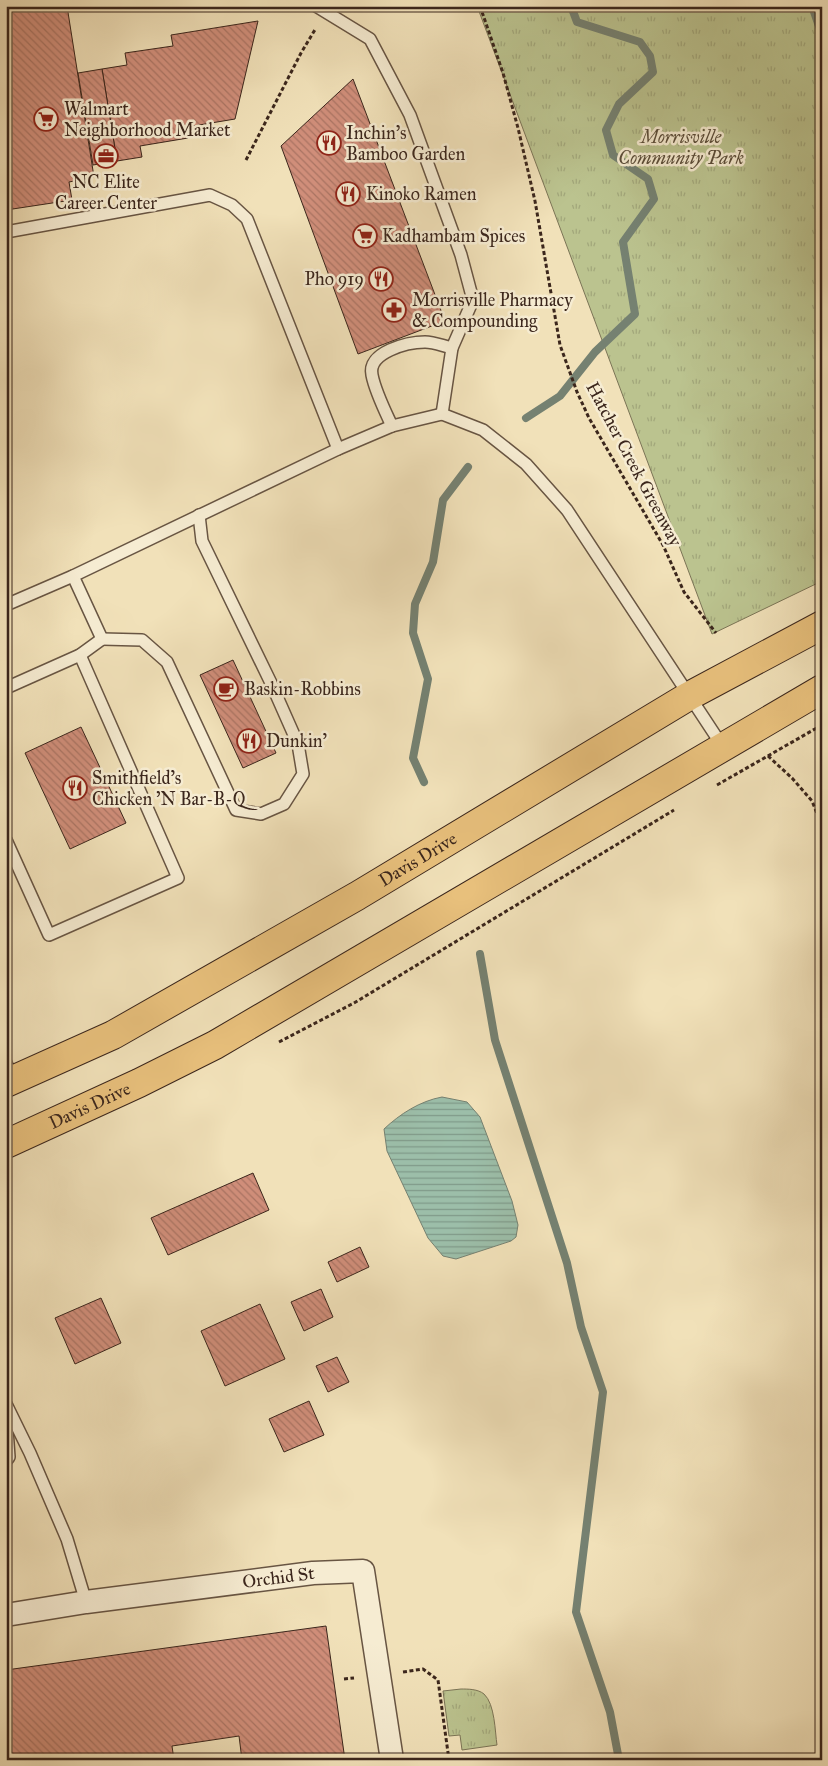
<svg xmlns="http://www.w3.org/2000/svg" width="828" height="1766" viewBox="0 0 828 1766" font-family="'IM FELL Great Primer',serif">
  <defs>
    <pattern id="grass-tufts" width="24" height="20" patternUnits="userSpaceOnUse" patternTransform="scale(1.25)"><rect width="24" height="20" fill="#bbc38f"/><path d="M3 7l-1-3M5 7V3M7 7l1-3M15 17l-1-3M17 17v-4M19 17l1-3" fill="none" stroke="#a2a77b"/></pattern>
    <pattern id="water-rules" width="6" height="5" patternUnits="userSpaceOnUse" patternTransform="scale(1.25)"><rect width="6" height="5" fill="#9cbea9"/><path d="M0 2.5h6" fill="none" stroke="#809a89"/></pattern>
    <pattern id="building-back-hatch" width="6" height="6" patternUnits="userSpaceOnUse" patternTransform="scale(1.25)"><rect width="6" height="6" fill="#d08e7a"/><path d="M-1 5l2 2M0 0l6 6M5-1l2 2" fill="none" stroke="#aa7463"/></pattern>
  </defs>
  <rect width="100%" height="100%" fill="#f1e1b9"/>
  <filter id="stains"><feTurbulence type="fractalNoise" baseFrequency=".004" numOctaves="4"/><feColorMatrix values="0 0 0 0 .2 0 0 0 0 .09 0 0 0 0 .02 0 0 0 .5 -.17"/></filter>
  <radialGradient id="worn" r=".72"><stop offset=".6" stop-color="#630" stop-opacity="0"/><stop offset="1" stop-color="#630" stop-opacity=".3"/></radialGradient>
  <g fill="url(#grass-tufts)" stroke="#7b7456">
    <path d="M477 6H822V581L712 634Z"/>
    <path d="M461 1689C468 1689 478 1689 484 1694 495 1704 495 1732 497 1745L462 1750 460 1735 449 1736 443 1691Z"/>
  </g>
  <path fill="url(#water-rules)" stroke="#758171" d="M442 1097 467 1102 480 1117 512 1201 518 1225 516 1237 511 1241 456 1259 443 1256 428 1238 387 1151 384 1129C400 1114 420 1101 442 1097Z"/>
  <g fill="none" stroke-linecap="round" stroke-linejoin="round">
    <g stroke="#758171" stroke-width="8">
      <path d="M812 6 822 35"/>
      <path d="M526 418 560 396 595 352 635 314 623 242 654 199 648 179 613 155 606 130 619 104 653 72 650 56 640 42 577 22 571 6"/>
      <path d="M424 782 413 758 428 679 413 633 415 604 433 562 443 500 468 467"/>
      <path d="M480 954 495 1040 567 1263 581 1327 603 1392 576 1612 610 1712 619 1760"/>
    </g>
  </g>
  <g fill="url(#building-back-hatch)" stroke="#3b261c">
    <path d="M6 6H67L94 177 69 182 72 200 6 210Z"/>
    <path d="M258 21 235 119 187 127 188 138 140 146 142 157 117 161 102 69 127 65 125 53 173 46 171 35Z"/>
    <path d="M102 69 117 161 93 165 78 73Z"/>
    <path d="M353 79 445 321 358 354 281 146Z"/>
    <path d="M233 660 276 753 243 768 200 675Z"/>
    <path d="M81 727 126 823 70 849 25 753Z"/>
    <path d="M253 1173 269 1210 168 1255 151 1218Z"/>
    <path d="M360 1247 369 1267 337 1282 328 1262Z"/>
    <path d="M321 1289 333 1317 304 1331 291 1302Z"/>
    <path d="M101 1298 121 1343 75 1364 55 1318Z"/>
    <path d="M260 1304 285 1359 225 1386 201 1331Z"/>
    <path d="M337 1357 349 1382 328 1392 316 1366Z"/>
    <path d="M309 1401 324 1435 284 1452 269 1419Z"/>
    <path d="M326 1626 345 1760H242L239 1736 172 1746 174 1760H6V1670Z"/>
  </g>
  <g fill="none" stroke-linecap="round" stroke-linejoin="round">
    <g stroke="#685543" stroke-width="14">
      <g id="service">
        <path d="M316 6 370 39 410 115 461 255 473 300 452 348 442 414"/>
        <path d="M6 232 210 195 232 205 247 219 338 449"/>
        <path d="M392 426C385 411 375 391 372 375 367 352 408 342 425 342 434 342 443 346 452 348"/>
        <path d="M6 605 73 576 338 449 392 426 442 414 483 430 526 464 567 510 723 747"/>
        <path d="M102 639 142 640 167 662 236 810 261 814 284 804 303 774 298 744 271 683 202 541 199 515"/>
        <path d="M6 688 80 655 102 639 73 576"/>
        <path d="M6 840 49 935 178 878 80 655"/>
        <path d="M6 1063 13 1080"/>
        <path d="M6 1404 30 1453 67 1539 86 1602"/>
        <path d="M6 1415 9 1457 6 1461"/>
      </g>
    </g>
    <g stroke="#685543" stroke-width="25">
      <g id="minor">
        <path id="s1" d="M6 1615 86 1602 313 1573 363 1571 392 1760"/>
      </g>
    </g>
    <g stroke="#3b261c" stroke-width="30">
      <g id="primary">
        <path id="s2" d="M6 1083 113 1035 357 896 689 696 822 625"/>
        <path id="s3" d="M6 1144 139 1083 215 1045 822 689"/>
      </g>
    </g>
    <g stroke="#3b261c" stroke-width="3" stroke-dasharray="4 2.5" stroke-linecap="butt">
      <path d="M480 6 503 73 518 128 535 201 560 345 577 392 589 418 663 545 684 592 716 633"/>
      <path d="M246 160 301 53 316 28"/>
      <path d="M768 756 792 778 812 801 822 826"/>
      <path d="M717 785 822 725"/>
      <path d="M279 1042 354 1003 674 810"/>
      <path d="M403 1672 423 1669 438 1680 449 1760"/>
      <path d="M344 1679 354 1678"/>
    </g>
    <use href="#service" stroke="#f6ecd2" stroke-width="11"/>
    <use href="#minor" stroke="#f6ecd2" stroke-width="22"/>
    <use href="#primary" stroke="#e8c07c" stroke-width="28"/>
  </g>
  <defs>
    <g id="supermarket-ring" transform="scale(1.25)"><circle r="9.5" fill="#f6ecd2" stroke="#8f2418" stroke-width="1.5"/><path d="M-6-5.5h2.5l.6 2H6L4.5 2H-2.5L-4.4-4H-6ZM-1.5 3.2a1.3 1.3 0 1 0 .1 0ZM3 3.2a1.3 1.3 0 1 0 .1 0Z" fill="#8f2418"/></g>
    <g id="restaurant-ring" transform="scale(1.25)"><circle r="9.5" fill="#f6ecd2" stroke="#8f2418" stroke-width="1.5"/><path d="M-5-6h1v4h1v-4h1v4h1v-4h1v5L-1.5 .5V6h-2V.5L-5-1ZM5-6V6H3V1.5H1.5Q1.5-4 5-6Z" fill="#8f2418"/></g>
    <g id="office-ring" transform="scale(1.25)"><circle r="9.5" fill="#f6ecd2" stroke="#8f2418" stroke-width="1.5"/><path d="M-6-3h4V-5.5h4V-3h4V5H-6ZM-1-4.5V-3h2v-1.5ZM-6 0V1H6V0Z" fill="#8f2418"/></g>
    <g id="pharmacy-ring" transform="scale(1.25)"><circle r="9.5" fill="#f6ecd2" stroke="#8f2418" stroke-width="1.5"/><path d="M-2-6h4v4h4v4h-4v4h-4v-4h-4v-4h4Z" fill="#8f2418"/></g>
    <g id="cafe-ring" transform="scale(1.25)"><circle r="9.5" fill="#f6ecd2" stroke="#8f2418" stroke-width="1.5"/><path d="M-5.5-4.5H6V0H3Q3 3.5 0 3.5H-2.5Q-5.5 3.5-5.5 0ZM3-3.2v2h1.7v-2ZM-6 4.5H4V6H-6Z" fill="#8f2418"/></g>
  </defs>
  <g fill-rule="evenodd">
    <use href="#supermarket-ring" x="46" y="119"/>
    <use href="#restaurant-ring" x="329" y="143"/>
    <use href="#office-ring" x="106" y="156"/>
    <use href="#restaurant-ring" x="348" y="194"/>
    <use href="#supermarket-ring" x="365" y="236"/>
    <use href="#restaurant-ring" x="381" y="279"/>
    <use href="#pharmacy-ring" x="394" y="310"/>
    <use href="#cafe-ring" x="226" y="689"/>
    <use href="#restaurant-ring" x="249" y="741"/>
    <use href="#restaurant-ring" x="75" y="788"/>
  </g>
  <g text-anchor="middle" stroke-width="5" stroke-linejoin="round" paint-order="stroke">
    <g font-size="18" fill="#3b261c" stroke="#f6ecd2" text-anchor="start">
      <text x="64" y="115">Walmart<tspan x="64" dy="21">Neighborhood Market</tspan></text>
      <text x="346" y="139">Inchin's<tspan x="346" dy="21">Bamboo Garden</tspan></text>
      <text x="106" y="188" text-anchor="middle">NC Elite<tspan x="106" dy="21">Career Center</tspan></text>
      <text x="366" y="200">Kinoko Ramen</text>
      <text x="382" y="242">Kadhambam Spices</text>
      <text x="364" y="285" text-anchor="end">Pho 919</text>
      <text x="412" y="306">Morrisville Pharmacy<tspan x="412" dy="21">&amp; Compounding</tspan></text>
      <text x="244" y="695">Baskin-Robbins</text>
      <text x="266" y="747">Dunkin'</text>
      <text x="92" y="784">Smithfield's<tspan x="92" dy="21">Chicken 'N Bar-B-Q</tspan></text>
    </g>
    <g font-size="18" font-style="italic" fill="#5b4d39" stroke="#f6ecd2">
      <text x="681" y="143">Morrisville<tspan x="681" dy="21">Community Park</tspan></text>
    </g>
    <g font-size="18" fill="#3b261c" stroke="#f6ecd2">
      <text transform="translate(634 464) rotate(62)" y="6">Hatcher Creek Greenway</text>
      <text dy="6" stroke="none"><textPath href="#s2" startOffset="469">Davis Drive</textPath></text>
      <text dy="6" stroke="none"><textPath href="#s3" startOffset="92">Davis Drive</textPath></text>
      <text dy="6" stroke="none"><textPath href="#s1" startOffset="275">Orchid St</textPath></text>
    </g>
  </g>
  <rect width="828" height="1766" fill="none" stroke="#f1e1b9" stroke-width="25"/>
  <rect x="8" y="8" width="813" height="1751" fill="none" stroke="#3b261c" stroke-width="2.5"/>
  <rect x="12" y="12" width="803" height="1741" fill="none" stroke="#3b261c"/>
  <rect width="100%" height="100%" filter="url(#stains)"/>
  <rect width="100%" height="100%" fill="url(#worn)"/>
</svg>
